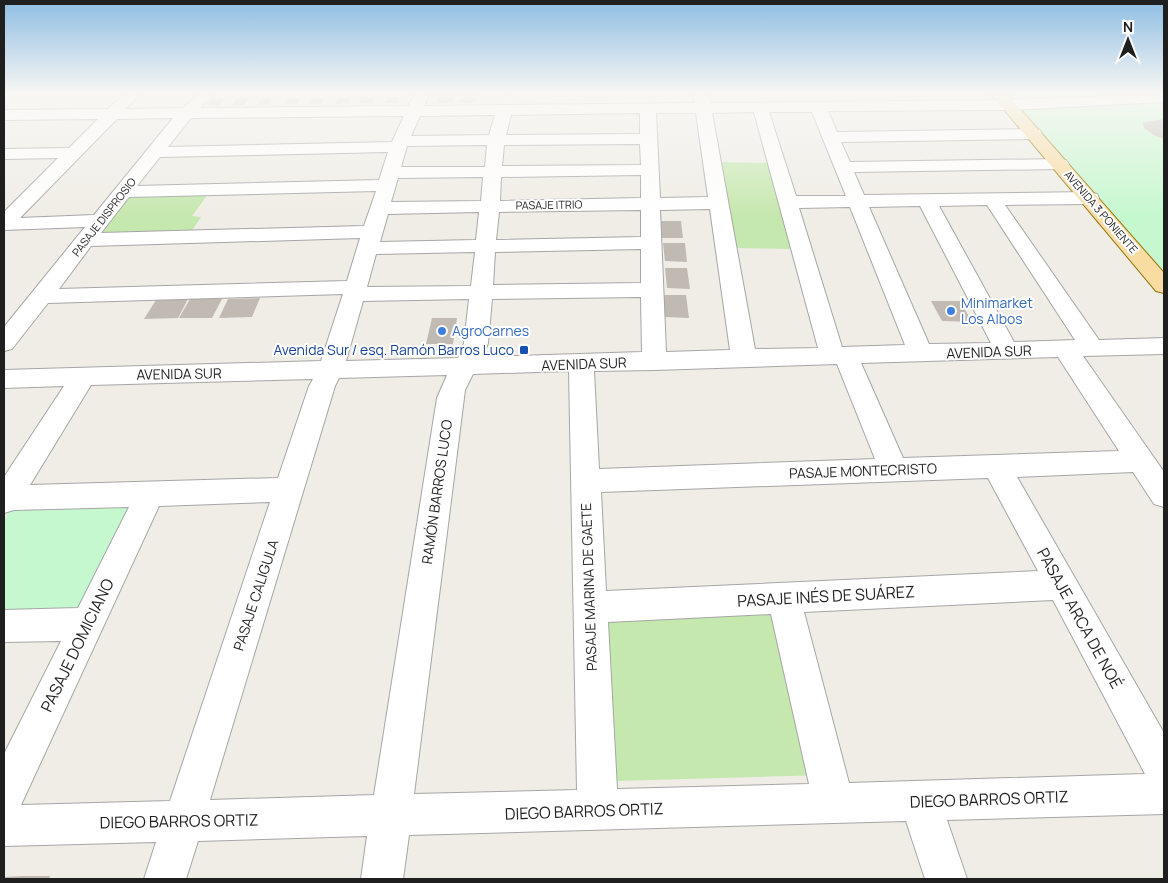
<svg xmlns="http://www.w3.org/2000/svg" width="1168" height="883" viewBox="0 0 1168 883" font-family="Manrope,sans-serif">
  <rect width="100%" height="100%" fill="#f0ede6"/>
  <g fill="#c5e8ae">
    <path d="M718 162 769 163 793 249 734 248Z"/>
    <path d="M209 193 192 216 201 217 191 232 96 236 129 194Z"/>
    <path d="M781 603 827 775 616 781 605 607Z"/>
  </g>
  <g fill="#c5f8ce">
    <path d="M1006 94H1164V272L1023 111Z"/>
    <path d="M129 506 79 611 4 615V521L9 511Z"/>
  </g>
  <g fill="#c0bab3">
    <path d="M439 94H455L452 103H436Z"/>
    <path d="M462 94H477L475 103H459Z"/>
    <path d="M350 97 348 103 335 104 338 98Z"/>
    <path d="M362 97H375L372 103H359Z"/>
    <path d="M387 97H400L398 103H385Z"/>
    <path d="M243 98H249L245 105H232L236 99Z"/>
    <path d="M262 98H274L270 104 257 105Z"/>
    <path d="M288 98H300L297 104H284Z"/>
    <path d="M311 98H324L321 104H308Z"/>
    <path d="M212 99H225L220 105H207Z"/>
    <path d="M1164 119V139L1154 135 1144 128 1143 123 1145 122Z"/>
    <path d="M661 221H681L683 238H662Z"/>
    <path d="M663 243H685L687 262 665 261Z"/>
    <path d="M665 268H687L690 289 667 288Z"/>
    <path d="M663 295H686L689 318 664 317Z"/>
    <path d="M260 298 252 317 219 318 228 299Z"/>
    <path d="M188 299 178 318 144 319 156 300Z"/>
    <path d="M190 299H222L212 318H179Z"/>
    <path d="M931 301H960L972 322 942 321Z"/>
    <path d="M432 318H457L453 344H426Z"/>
    <path d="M21 876H50L49 879H4V877Z"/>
  </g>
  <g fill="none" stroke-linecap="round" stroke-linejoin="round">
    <g stroke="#a6a6a6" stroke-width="2">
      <path id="minor" d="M124 94H140L126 109 183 108 198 94H214L200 108 408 106 415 94H425L428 97 424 106 695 103 694 94H708L710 103 1009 100 1164 94V102L1009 110 828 111 837 132 1034 129 1040 130 1042 134 1040 138 1034 139 841 142 850 162 1060 159 1066 160 1069 164 1066 168 1060 169 854 172 864 195 1090 192 1097 194 1099 198 1097 202 1090 204 1005 205 1099 340 1164 338V354L1083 356 1164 472V507L1154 504 1133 472 1017 477 1164 733V814L947 820 967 879H925L906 821 409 835 403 879H361L367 836 198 841 186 879H144L156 842 4 846V754L61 641 4 642V610L78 608 129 507 14 510 4 513V477L64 386 4 388V370L321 361 343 294 48 303 12 349 4 351V327L85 227 4 230V212L58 158 4 159V149L69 148 98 119 4 120V110L108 109ZM754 112 818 348 755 349 712 113ZM769 112H812L846 196H796ZM640 113V134L506 135 511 115ZM656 113H696L708 197 660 198ZM495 115 489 135 411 136 420 116ZM404 116 392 142 168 147 191 118ZM173 118 94 215 20 218 117 119ZM640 144 641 165 502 166 504 145ZM487 145 485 167H401L407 146ZM388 152 379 180 137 186 160 157ZM641 175V198L500 201 501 177ZM483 177 481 201 391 202 398 178ZM376 191 364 226 101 233 129 197ZM987 205 1075 340 1014 342 939 206ZM920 206 991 343 929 344 869 207ZM850 207 905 345 842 347 799 208ZM710 209 730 350 666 352 660 210ZM641 210V237L496 240 499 212ZM479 212 476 240 380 242 388 214ZM360 238 347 281 59 289 91 246ZM641 249V283L493 285 495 252ZM475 252 471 286 367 287 376 254ZM641 297 642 352 483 357 488 343 492 299ZM469 299 464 343 458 358 346 361 363 301ZM1058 357 1119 451 903 458 861 363ZM837 364 875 459 599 469 594 371 654 370ZM569 371 577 790 414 794 465 390 473 374ZM447 375 437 398 374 795 210 800 335 386 339 378ZM313 379 309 386 278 478 30 485 91 385ZM988 478 1038 571 606 591 601 492ZM270 502 170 801 21 805 159 506ZM1053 600 1145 774 849 783 804 612ZM771 614 809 784 617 789 608 622Z"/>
    </g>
    <g stroke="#957406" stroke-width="2">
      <path id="major" d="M991 94H1007L1164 273V293L1156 291Z"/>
    </g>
    <use href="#minor" fill="#fff" fill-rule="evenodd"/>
    <use href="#major" fill="#f8dca2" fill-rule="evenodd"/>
  </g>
  <linearGradient id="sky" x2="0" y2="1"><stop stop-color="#8ebde3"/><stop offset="0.43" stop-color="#f8f7f4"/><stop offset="1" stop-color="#f8f7f4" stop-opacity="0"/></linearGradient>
  <rect width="1168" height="217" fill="url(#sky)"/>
  <g fill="#3f7fe0" stroke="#fff" stroke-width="2">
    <circle cx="951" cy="311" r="5"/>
    <circle cx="442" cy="331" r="5"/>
  </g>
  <rect fill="#1a4fb4" stroke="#fff" stroke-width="2" x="519" y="345" width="10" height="10" rx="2.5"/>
  <g text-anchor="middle" stroke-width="4" stroke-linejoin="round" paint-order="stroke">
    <g font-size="11" fill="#1f1f1f" stroke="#fff">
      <text transform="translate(549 205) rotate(-1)" y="4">PASAJE ITRIO</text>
      <text transform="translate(1101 212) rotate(49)" y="4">AVENIDA 3 PONIENTE</text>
      <text transform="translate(104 217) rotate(-52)" y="4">PASAJE DISPROSIO</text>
    </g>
    <g font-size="14" fill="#366cbe" stroke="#fff" text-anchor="start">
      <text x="961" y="308">Minimarket<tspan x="961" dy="16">Los Albos</tspan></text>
      <text x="452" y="336">AgroCarnes</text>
    </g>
    <g font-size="14" fill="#164399" stroke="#fff" text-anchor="end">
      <text x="514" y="355">Avenida Sur / esq. Ramón Barros Luco</text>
    </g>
    <g font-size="14" fill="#1f1f1f" stroke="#fff">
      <text transform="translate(989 352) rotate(-2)" y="5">AVENIDA SUR</text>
      <text transform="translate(584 364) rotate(-2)" y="5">AVENIDA SUR</text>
      <text transform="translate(179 374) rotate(-1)" y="5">AVENIDA SUR</text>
      <text transform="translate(863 471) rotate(-2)" y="5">PASAJE MONTECRISTO</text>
      <text transform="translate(437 492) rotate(-82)" y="5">RAMÓN BARROS LUCO</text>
      <text transform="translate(589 587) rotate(-92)" y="5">PASAJE MARINA DE GAETE</text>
      <text transform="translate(256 595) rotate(-72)" y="5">PASAJE CALIGULA</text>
    </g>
    <g font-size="16" fill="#1f1f1f" stroke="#fff">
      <text transform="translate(826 596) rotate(-3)" y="6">PASAJE INÉS DE SUÁREZ</text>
      <text transform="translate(1080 618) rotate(61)" y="6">PASAJE ARCA DE NOÉ</text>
      <text transform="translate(77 645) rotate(-64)" y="6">PASAJE DOMICIANO</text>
      <text transform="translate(989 799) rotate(-2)" y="6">DIEGO BARROS ORTIZ</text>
      <text transform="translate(584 811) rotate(-2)" y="6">DIEGO BARROS ORTIZ</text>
      <text transform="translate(179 821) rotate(-1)" y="6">DIEGO BARROS ORTIZ</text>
    </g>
  </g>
  <rect width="1168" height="883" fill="none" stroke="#1f1f1f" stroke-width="10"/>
  <g transform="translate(1128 40)" stroke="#ffffff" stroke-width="4" paint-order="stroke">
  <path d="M0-4L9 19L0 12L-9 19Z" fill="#1f1f1f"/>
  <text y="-8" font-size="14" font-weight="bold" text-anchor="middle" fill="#1f1f1f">N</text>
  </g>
</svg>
